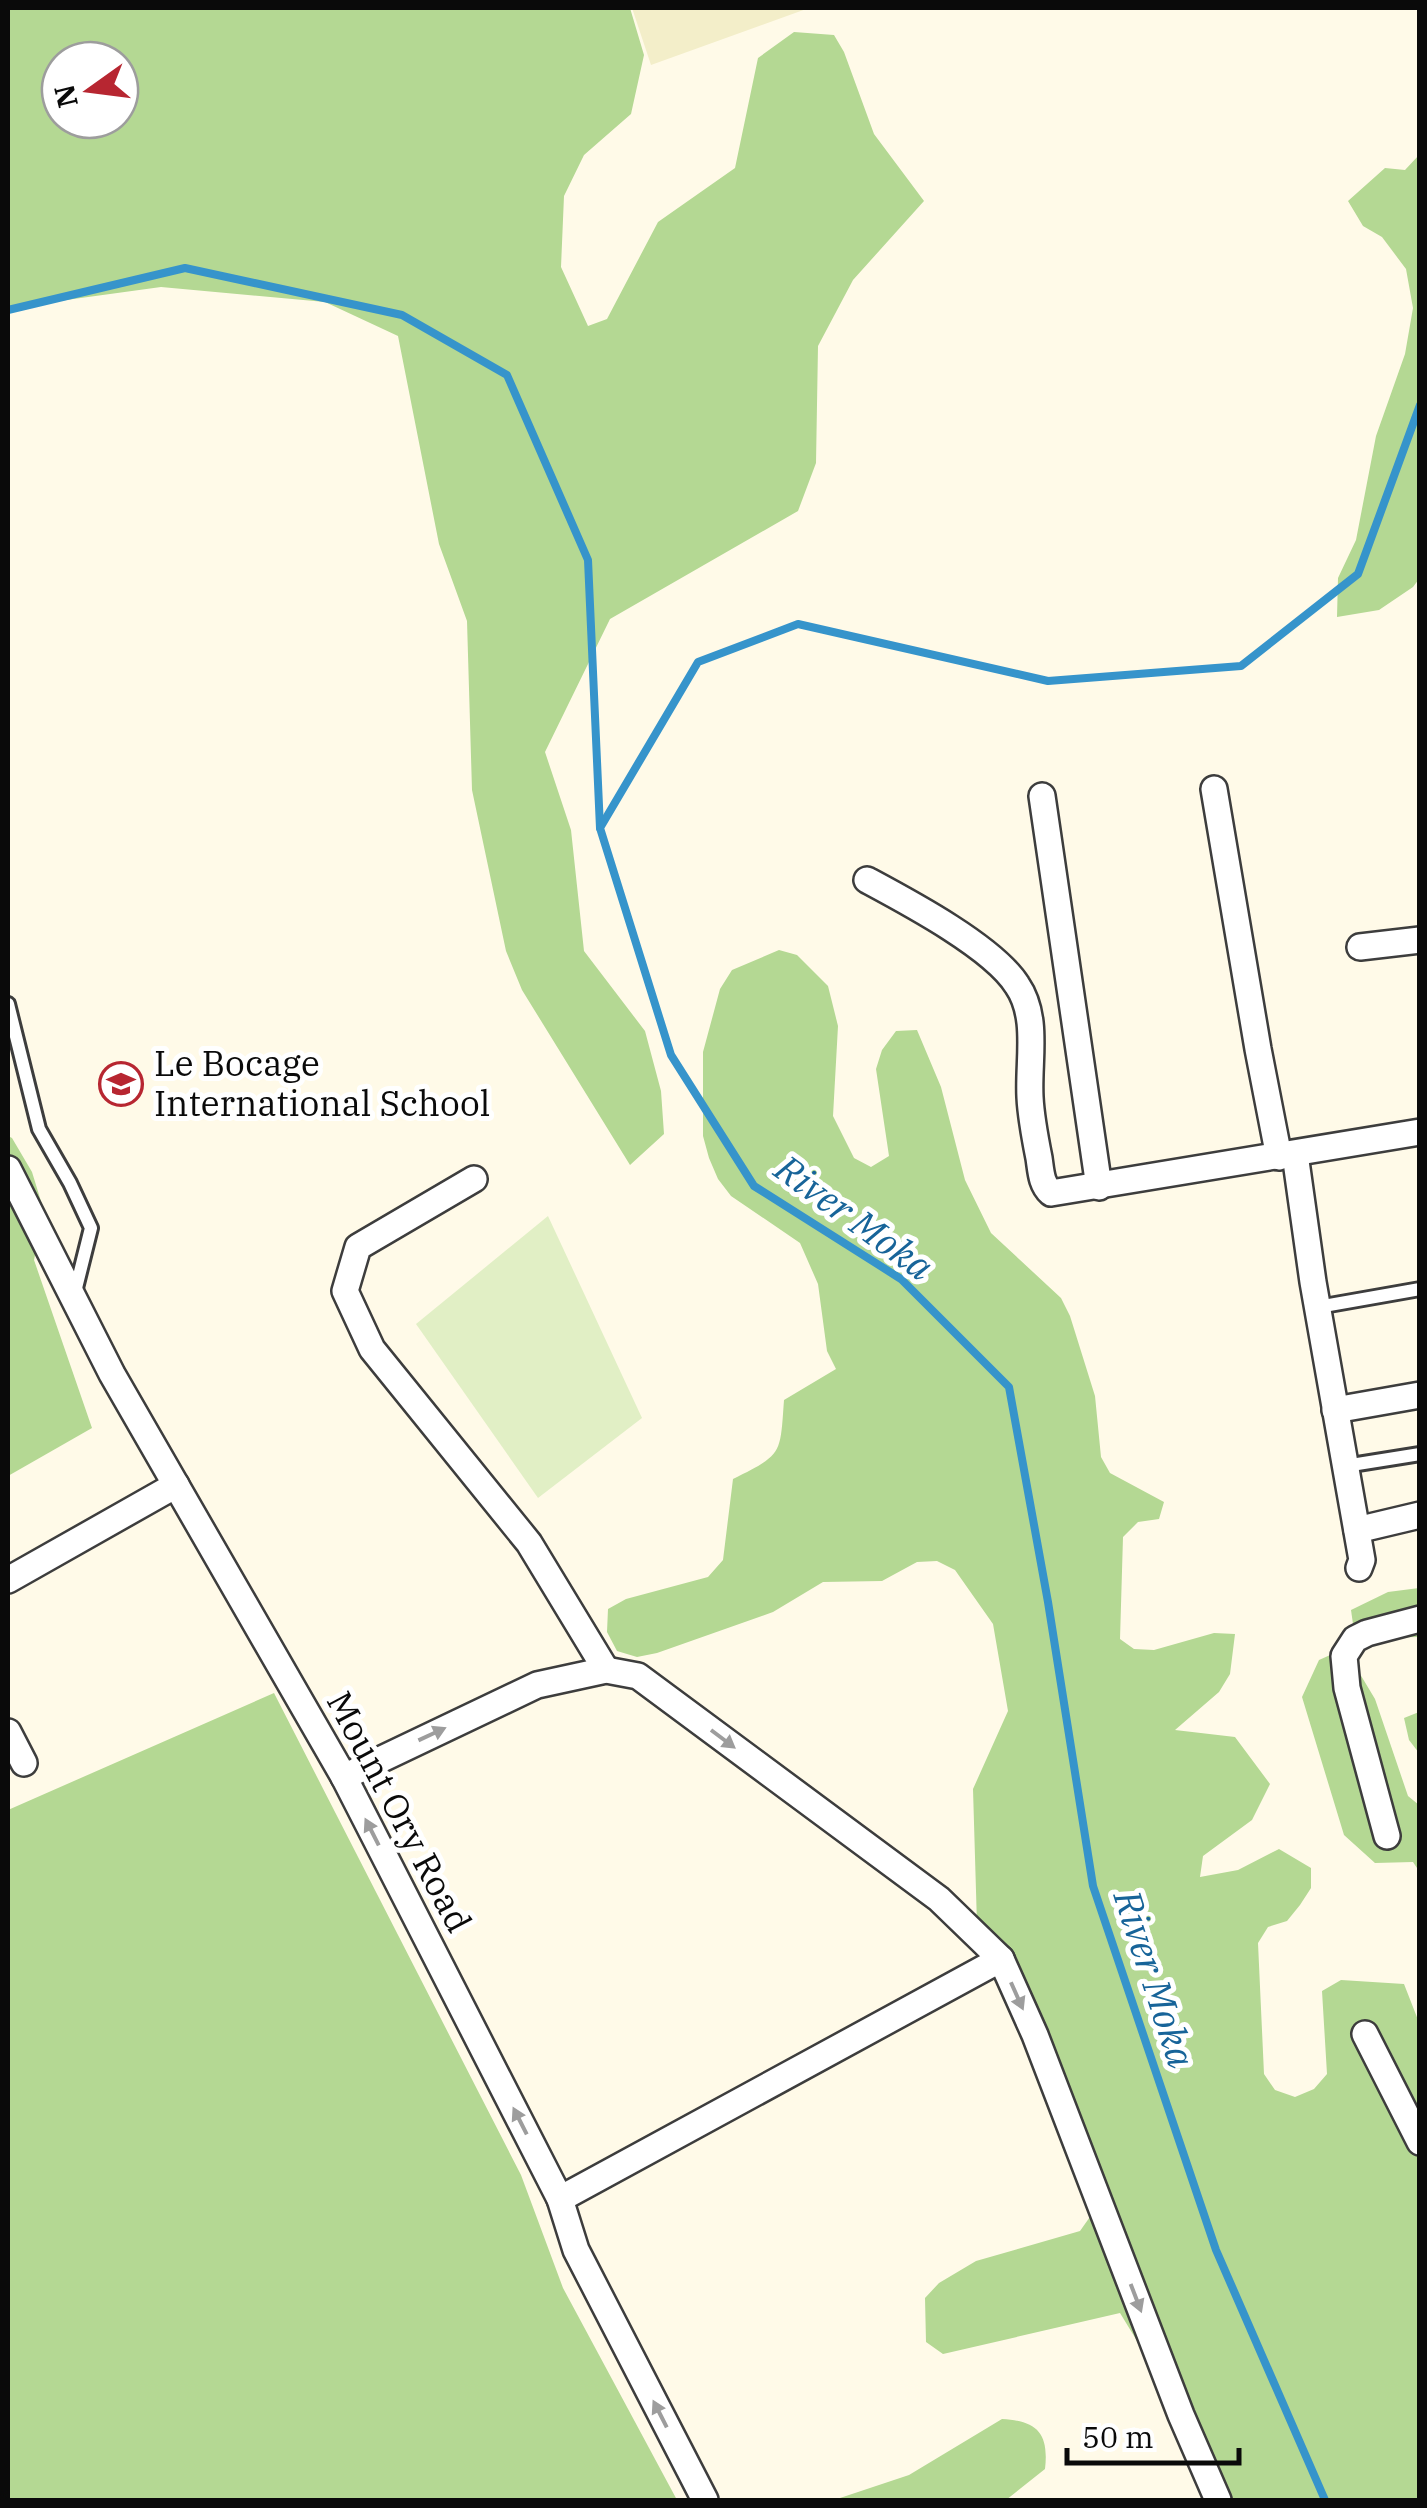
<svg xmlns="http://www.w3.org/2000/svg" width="1427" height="2508" viewBox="0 0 1427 2508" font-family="'IBM Plex Serif',serif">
  <rect width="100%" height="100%" fill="#fffae8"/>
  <path fill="#f3eec9" d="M632 8H809L651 65Z"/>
  <g fill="#b4d893" fill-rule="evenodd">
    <path d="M8 8H630L644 55 631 114 584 155 564 196 561 267 588 326 607 319 658 222 735 168 758 58 794 32 834 35 844 52 874 134 924 201 853 280 818 346 816 463 798 511 610 619 545 752 571 830 584 951 645 1031 661 1091 664 1134 630 1165 522 990 506 951 472 790 467 621 439 544 398 336 325 302 161 287 8 308ZM120 60V120H60V60Z"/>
    <path d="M1419 155V579L1413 587 1379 610 1337 617 1338 578 1356 540 1376 436 1405 354 1413 308 1406 269 1382 237 1363 226 1348 201 1385 168 1405 170Z"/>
    <path d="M779 950 797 955 828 986 838 1026 833 1116 854 1158 871 1167 889 1156 876 1069 882 1050 896 1031 917 1030 941 1087 965 1180 991 1233 1061 1298 1070 1316 1095 1396 1101 1457 1110 1473 1164 1502 1159 1519 1138 1522 1123 1537 1120 1639 1134 1649 1154 1650 1214 1633 1235 1634 1230 1674 1219 1692 1175 1730 1235 1737 1270 1784 1252 1820 1203 1856 1200 1877 1238 1870 1279 1849 1311 1868V1888L1300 1905 1287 1921 1268 1927 1258 1943 1264 2074 1275 2090 1295 2097 1314 2089 1327 2074 1322 1991 1341 1980 1404 1984 1420 2025 1419 2500H1212L1142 2349 1120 2313 943 2354 926 2342 925 2298 939 2283 976 2261 1080 2231 1092 2214 1063 2110 977 1925 973 1789 1008 1711 993 1624 955 1570 937 1561 917 1562 882 1581 823 1582 773 1612 657 1653 637 1657 617 1651 607 1632 608 1609 626 1599 708 1577 723 1560 733 1479C783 1454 780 1455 784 1400L836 1369 827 1351 818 1284 800 1243 731 1196 718 1179 709 1158 703 1136V1052L720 989 732 970Z"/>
    <path d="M8 1136 12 1138 32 1172 44 1211 34 1260 92 1428 8 1476Z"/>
    <path d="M1419 1588V1637L1373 1638 1354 1631 1351 1610 1388 1592Z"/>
    <path d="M1337 1652 1354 1664 1375 1699 1408 1796 1419 1805V1871L1413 1862 1375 1863 1344 1835 1302 1697 1319 1660Z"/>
    <path d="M274 1693 521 2175 563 2288 677 2500H8V1810Z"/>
    <path d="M1419 1712H1420L1419 1753 1409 1740 1404 1718Z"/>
    <path d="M1002 2419C1038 2421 1049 2434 1045 2469L1006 2500H834L909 2475Z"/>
  </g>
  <path fill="#e1efc5" d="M548 1216 642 1418 538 1498 416 1324Z"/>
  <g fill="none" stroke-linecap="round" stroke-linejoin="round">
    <g stroke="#3694cb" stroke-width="8">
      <path d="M8 310 185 268 402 315 507 375 588 560 600 828"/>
      <path d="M1325 2500 1216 2250 1093 1886 1048 1602 1009 1387 901 1279 754 1186 671 1055 600 828 698 662 798 624 1048 681 1241 666 1358 574 1420 405"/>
    </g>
    <g stroke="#3d3d3d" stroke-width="18">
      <g id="service">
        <path d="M8 1004 39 1129 70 1183 91 1228 75 1292"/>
        <path d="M1318 1307 1420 1289"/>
        <path d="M1345 1466 1420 1454"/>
      </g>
    </g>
    <g stroke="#3d3d3d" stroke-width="30">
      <g id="minor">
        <path d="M1214 789 1258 1049 1279 1157"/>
        <path d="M1042 796 1099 1187"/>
        <path d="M867 880C908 902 993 947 1017 985 1039 1017 1028 1060 1030 1097 1031 1118 1035 1138 1039 1158 1041 1171 1041 1184 1051 1193L1420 1132"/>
        <path d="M1360 947 1420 940"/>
        <path d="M1295 1154 1313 1282 1362 1560 1359 1568"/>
        <path d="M8 1169 112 1374 344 1777 560 2199 576 2250 705 2500"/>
        <path d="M474 1179 358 1247 345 1291 372 1349 529 1543 606 1670"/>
        <path d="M1335 1410 1420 1395"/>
        <path d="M1357 1530 1420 1515"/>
        <path d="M8 1580 176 1485"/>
        <path d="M8 1732 24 1763"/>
        <path d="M344 1777 537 1685 606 1670 638 1676 939 1899 1001 1959 1035 2035 1181 2415 1218 2500"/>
        <path d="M1387 1836 1347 1688 1344 1656 1355 1639 1367 1633 1420 1619"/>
        <path d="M1365 2034 1420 2142"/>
        <path d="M560 2199 1001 1959"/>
      </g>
    </g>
    <use href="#service" stroke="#fff" stroke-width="12"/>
    <use href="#minor" stroke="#fff" stroke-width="25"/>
  </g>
  <defs><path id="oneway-solid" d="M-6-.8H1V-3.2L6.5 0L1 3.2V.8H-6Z" transform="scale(2.5)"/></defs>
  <g fill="#9d9d9d">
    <use href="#oneway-solid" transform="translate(432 1734) rotate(-25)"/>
    <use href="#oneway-solid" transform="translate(723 1739) rotate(37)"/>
    <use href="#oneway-solid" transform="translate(372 1832) rotate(-117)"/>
    <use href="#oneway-solid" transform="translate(1017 1996) rotate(66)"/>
    <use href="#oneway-solid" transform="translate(520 2121) rotate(-117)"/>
    <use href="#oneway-solid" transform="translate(1136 2298) rotate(69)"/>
    <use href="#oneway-solid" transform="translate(660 2414) rotate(-117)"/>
  </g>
  <defs>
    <g id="school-ring" transform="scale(2.25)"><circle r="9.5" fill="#fff" stroke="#b72631" stroke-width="1.5"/><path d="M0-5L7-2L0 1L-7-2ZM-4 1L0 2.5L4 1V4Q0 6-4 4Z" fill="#b72631"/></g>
  </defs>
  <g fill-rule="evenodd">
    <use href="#school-ring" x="121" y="1084"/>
  </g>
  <g text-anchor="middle" stroke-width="10" stroke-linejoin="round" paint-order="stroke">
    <g font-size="35" fill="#0a0a0a" stroke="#fff" text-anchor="start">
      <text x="154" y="1076">Le Bocage<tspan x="154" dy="40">International School</tspan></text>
    </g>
    <g font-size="35" fill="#0a0a0a" stroke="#fff">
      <text transform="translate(399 1812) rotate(62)" y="12">Mount Ory Road</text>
    </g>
    <g font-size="38" font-style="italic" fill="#176499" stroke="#fff">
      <text transform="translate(854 1218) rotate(36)" y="13">River Moka</text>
      <text transform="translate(1154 1979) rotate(72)" y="13">River Moka</text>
    </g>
  </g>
  <rect width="1427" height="2508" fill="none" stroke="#0a0a0a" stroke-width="20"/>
  <g transform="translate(90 90) rotate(256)"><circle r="48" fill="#ffffff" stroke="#9d9d9d" stroke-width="2.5"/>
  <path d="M0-8L18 38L0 25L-18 38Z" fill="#b72631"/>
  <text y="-15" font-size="28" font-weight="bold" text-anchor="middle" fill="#0a0a0a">N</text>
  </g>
  <path d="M1067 2448v15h172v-15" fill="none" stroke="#0a0a0a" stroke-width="5"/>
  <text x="1082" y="2448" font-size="30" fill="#0a0a0a" stroke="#ffffff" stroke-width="8" paint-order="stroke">50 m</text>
</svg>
